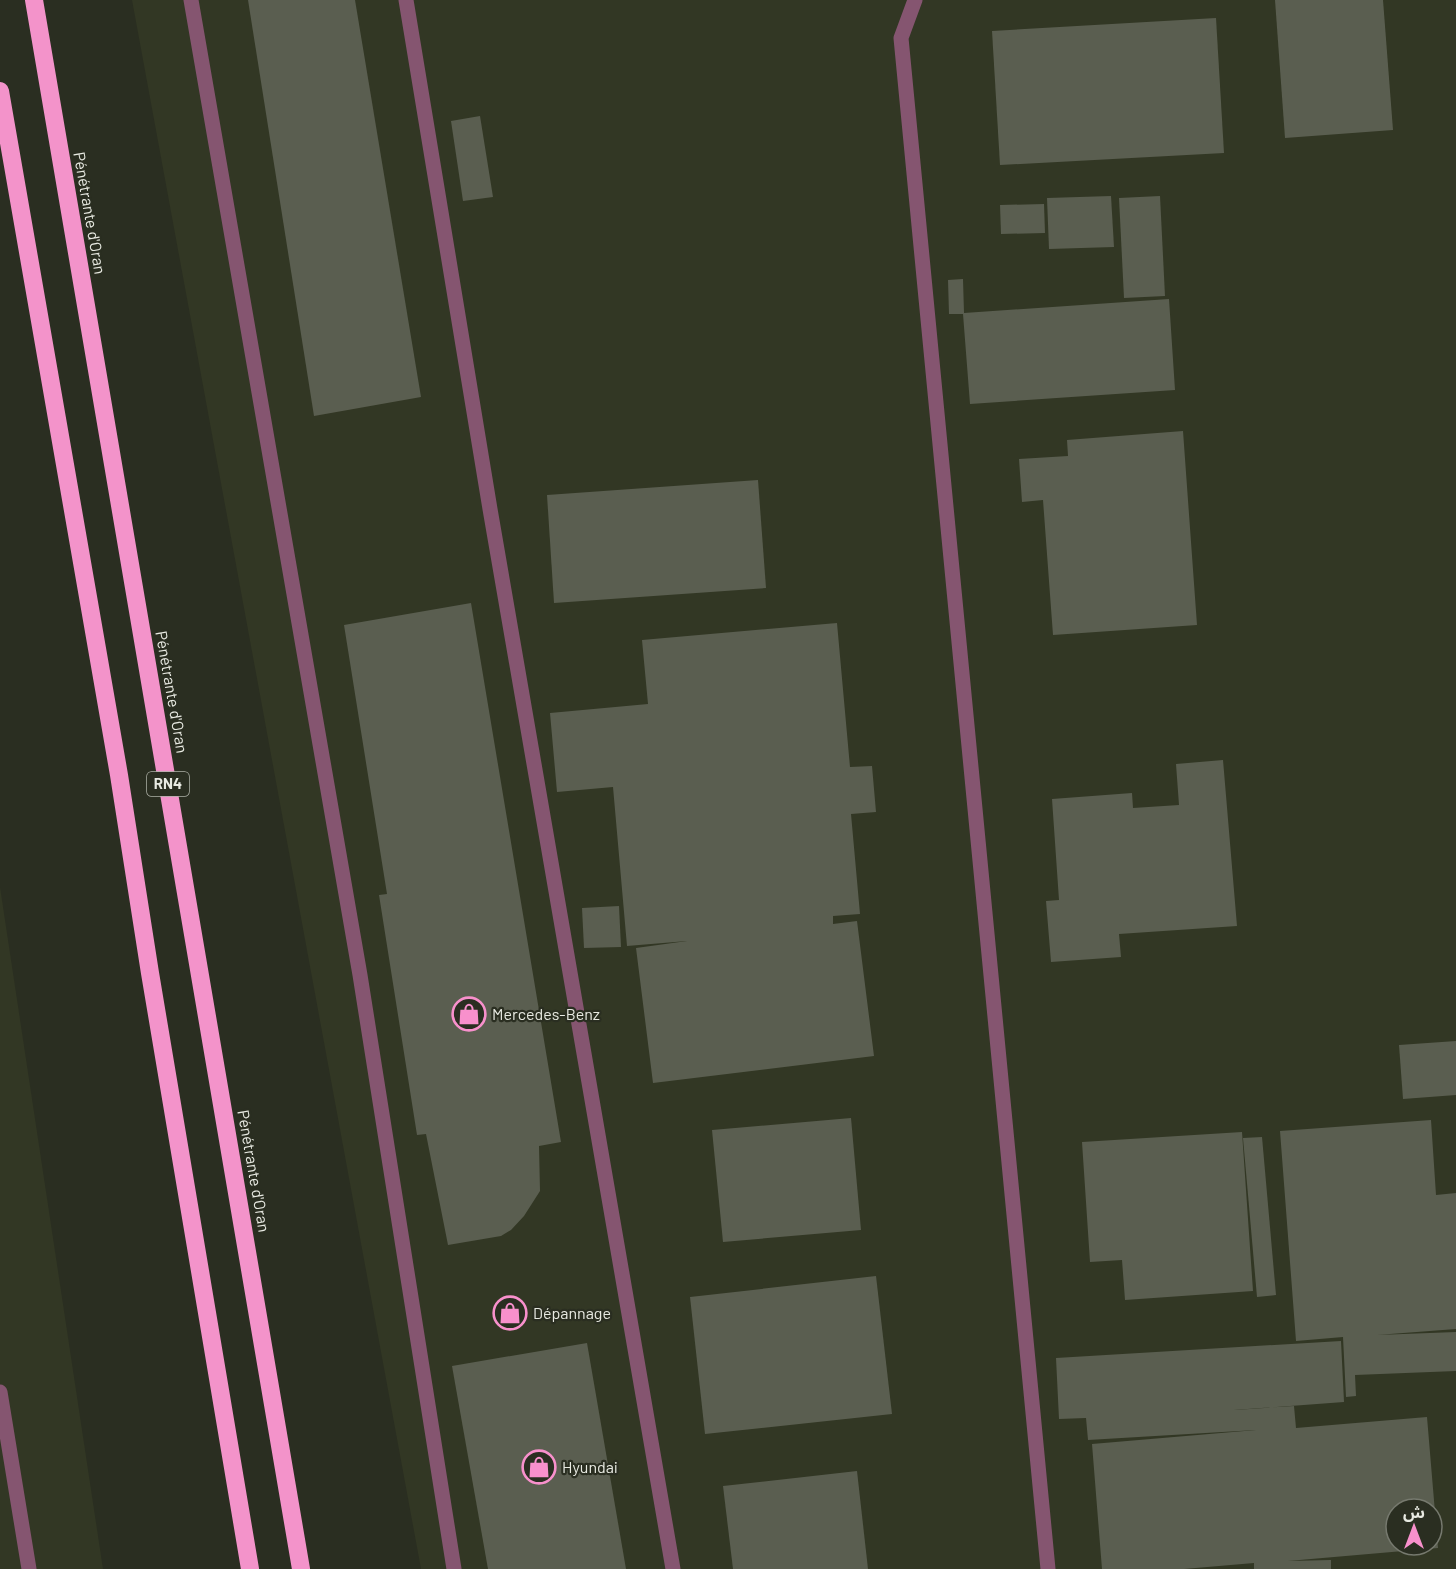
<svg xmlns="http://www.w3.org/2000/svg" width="1456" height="1569" viewBox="0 0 1456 1569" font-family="Barlow,'Noto Sans Arabic',sans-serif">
  <rect width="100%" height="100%" fill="#2a2e21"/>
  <g fill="#323724" fill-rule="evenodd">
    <path d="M132 0H1456V1569H421ZM1396 1509H1432V1545H1396Z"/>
    <path d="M0 887 103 1569H0Z"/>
  </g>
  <g fill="#5a5e50" fill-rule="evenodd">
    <path d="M248 0H355L421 397 314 416Z"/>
    <path d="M1275 0H1383L1393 130 1285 138Z"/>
    <path d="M1216 18 1224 153 1000 165 992 31Z"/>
    <path d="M480 116 493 197 463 201 451 121Z"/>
    <path d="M1111 196 1114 247 1049 249 1047 198Z"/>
    <path d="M1160 196 1165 296 1124 298 1119 198Z"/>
    <path d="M1044 204 1045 233 1001 234 1000 205Z"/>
    <path d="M963 279 964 313 1169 299 1175 390 970 404 963 314H949L948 280Z"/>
    <path d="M1183 431 1197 625 1053 635 1043 500 1022 502 1019 459 1068 456 1067 440Z"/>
    <path d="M758 480 766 588 554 603 547 495Z"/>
    <path d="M471 603 561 1142 539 1146 540 1191 524 1216 511 1230 501 1236 448 1245 426 1134 417 1135 379 895 387 894 344 625Z"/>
    <path d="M837 623 850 767 872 766 876 812 851 814 860 914 833 916V924L857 921 874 1056 653 1083 636 948 687 941 627 946 613 787 557 792 550 713 648 704 642 640Z"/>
    <path d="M1223 760 1237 926 1119 934 1121 957 1051 962 1046 901 1059 900 1052 799 1132 793 1133 808 1179 805 1176 764Z"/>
    <path d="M619 906 621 947 584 948 582 908Z"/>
    <path d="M1456 1041V1095L1403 1099 1399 1045Z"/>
    <path d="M851 1118 861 1230 723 1242 712 1130Z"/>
    <path d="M1431 1120 1436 1195 1456 1193V1329L1377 1335 1456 1332V1371L1355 1375 1356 1396 1346 1397 1343 1337 1296 1341 1280 1131Z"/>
    <path d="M1242 1132 1253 1291 1125 1300 1122 1260 1090 1262 1082 1142Z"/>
    <path d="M1262 1137 1276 1295 1257 1297 1243 1138Z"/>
    <path d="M876 1276 892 1414 705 1434 690 1297Z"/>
    <path d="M1341 1341 1344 1402 1234 1410 1294 1406 1296 1428 1427 1417 1438 1548 1288 1561 1331 1560V1569H1254V1563L1184 1569H1102L1092 1444 1256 1430 1088 1440 1086 1418 1059 1419 1056 1358ZM1396 1509H1432V1545H1396Z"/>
    <path d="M587 1343 626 1569H488L452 1366Z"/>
    <path d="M857 1471 868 1569H733L723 1486Z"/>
  </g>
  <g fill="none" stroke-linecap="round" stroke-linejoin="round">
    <g stroke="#855570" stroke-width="15">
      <path d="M191 0 360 975 454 1569"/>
      <path d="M406 0 490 509 673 1569"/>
      <path d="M915 0 901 38 1048 1569"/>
      <path d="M0 1392 29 1569"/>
    </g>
    <g stroke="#f393ca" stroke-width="18">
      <path d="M34 0 301 1569"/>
      <path d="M0 91 119 775 150 973 250 1569"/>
    </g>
  </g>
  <defs>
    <g id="shop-ring" transform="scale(1.725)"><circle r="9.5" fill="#2a2e21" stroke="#f890cc" stroke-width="1.5"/><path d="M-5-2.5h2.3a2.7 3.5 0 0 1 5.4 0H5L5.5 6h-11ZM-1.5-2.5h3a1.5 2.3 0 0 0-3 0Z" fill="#f890cc"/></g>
  </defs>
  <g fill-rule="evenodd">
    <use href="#shop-ring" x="469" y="1014"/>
    <use href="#shop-ring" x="510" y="1313"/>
    <use href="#shop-ring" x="539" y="1467"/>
  </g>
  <g text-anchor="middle" stroke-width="4.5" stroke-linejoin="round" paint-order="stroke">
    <rect fill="#2a2e21" stroke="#afb2a8" stroke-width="1.5" x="147" y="772" width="42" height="24" rx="4.5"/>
    <g font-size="15" font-weight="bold" fill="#e8eae2">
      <text x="168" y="789">RN4</text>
    </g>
    <g font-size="16" fill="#e8eae2" stroke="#2a2e21">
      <text transform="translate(90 213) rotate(80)" y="6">Pénétrante d'Oran</text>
      <text transform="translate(172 692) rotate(80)" y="6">Pénétrante d'Oran</text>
      <text transform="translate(254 1171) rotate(80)" y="6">Pénétrante d'Oran</text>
    </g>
    <g font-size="16" fill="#e8eae2" stroke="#2a2e21" text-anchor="start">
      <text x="492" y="1020">Mercedes-Benz</text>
      <text x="533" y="1319">Dépannage</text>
      <text x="562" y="1473">Hyundai</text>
    </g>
  </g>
  <g transform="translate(1414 1527)"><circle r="28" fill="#2a2e21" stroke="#76796e" stroke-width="1.5"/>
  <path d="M0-4.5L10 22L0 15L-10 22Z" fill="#f890cc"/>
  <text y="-9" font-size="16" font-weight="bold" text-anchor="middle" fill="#e8eae2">ش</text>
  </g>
</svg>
